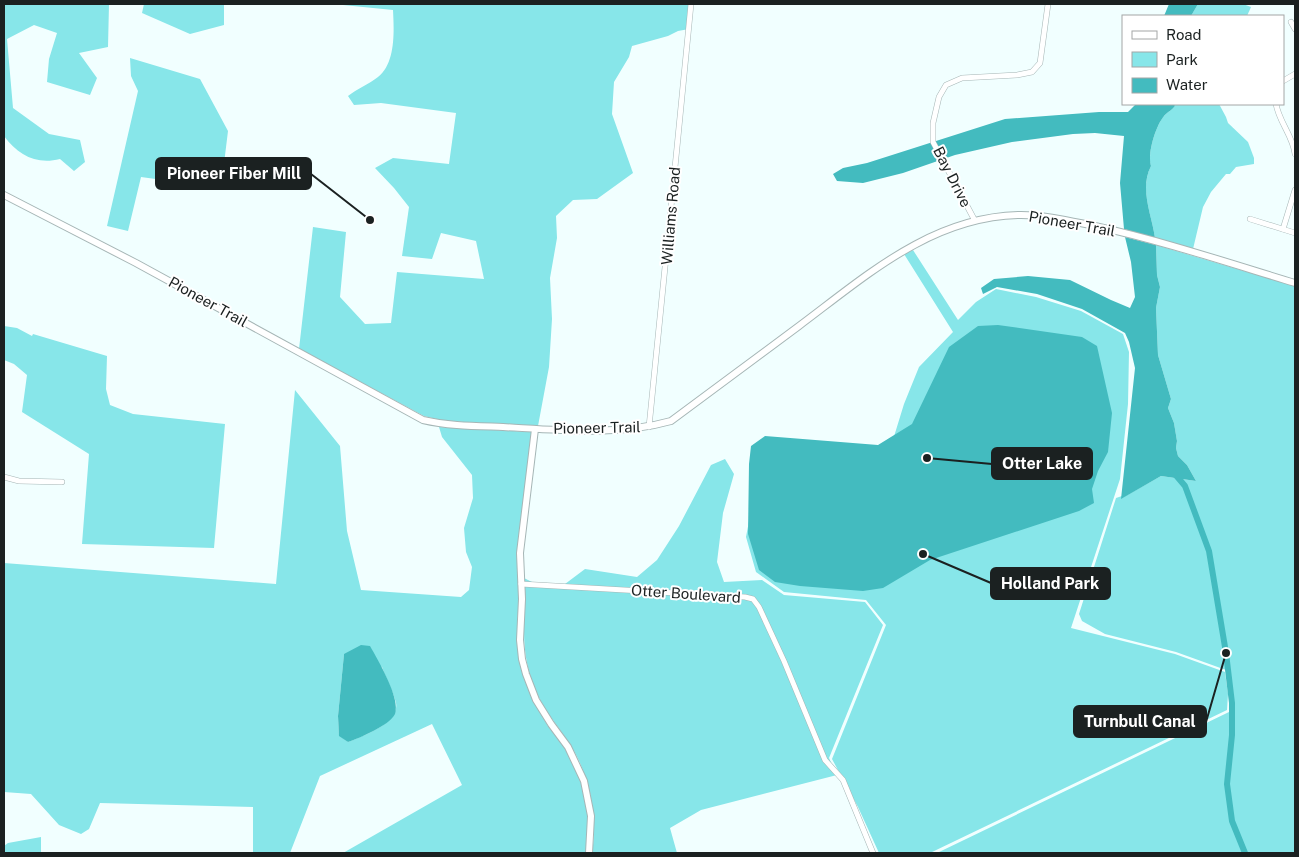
<svg xmlns="http://www.w3.org/2000/svg" width="1299" height="857" viewBox="0 0 1299 857" font-family="'Public Sans',sans-serif">
  <rect width="100%" height="100%" fill="#f1ffff"/>
  <g fill="#87e6e9" fill-rule="evenodd">
    <path d="M4 4H109L108 47 79 53 97 78 90 95 47 82 49 59 57 33 34 25 7 39 13 108 49 134 80 140 85 162 74 171 60 159C36 165 18 155 4 136Z"/>
    <path d="M144 4H224V25L190 34 142 13Z"/>
    <path d="M333 4H692L689 29 678 31 668 36 632 46 629 57 614 82 612 114 633 173 597 199 573 200 556 216 557 238 550 278 552 319 549 367 538 426 445 421 424 416 299 349 313 227 346 232 340 297 365 324 391 323 397 272 484 279 476 241 441 233 432 259 402 256 409 207 394 188 375 168 393 158 449 164 456 113 381 103 354 105 348 96C357 89 369 84 378 77 396 63 394 30 393 10Z"/>
    <path d="M1198 4H1243L1251 7 1247 16H1191Z"/>
    <path d="M130 58 200 79 228 131 221 188 141 177 128 231 107 226 138 91 131 76Z"/>
    <path d="M1174 104H1219L1226 117 1228 123 1248 142 1254 158V164L1236 167 1230 174H1226L1211 192 1203 207 1193 249 1155 238C1152 215 1139 189 1151 166 1147 154 1156 123 1166 114 1169 111 1172 110 1175 106Z"/>
    <path d="M1156 245 1295 286V853H937L1229 712 1230 694 1228 672 1226 670 1176 652 1105 634 1082 621 1079 614 1116 498 1122 496V498L1161 476 1196 481 1187 465 1178 456 1176 448 1177 441 1174 423 1168 408 1171 399 1158 355 1156 308 1160 287 1157 275Z"/>
    <path d="M913 250 958 320 976 302 996 289 1036 297 1081 311 1123 334 1129 352 1128 404 1120 479 1071 628 1175 654 1225 672 1228 694 1227 710 930 853H879L858 807 832 759 886 625 866 600 784 592 756 572 746 537 763 447 888 456 904 404 919 367 953 332 904 254Z"/>
    <path d="M4 326 17 328 32 336 33 334 107 356 106 389 110 405 133 414 225 424 214 548 82 544 89 454 22 412 27 375 14 364 4 360Z"/>
    <path d="M295 390 340 446 347 531 361 590 461 597 469 590 472 567 466 552 464 528 473 498 472 475 442 437 439 427 532 432 517 625 519 659 523 675 534 702 548 726 566 749 581 782 588 816 586 853H343L462 785 432 724 320 776 290 853H253V807L100 803 89 829 81 834 59 825 31 794 4 792V563L276 584ZM344 654 382 667C386 678 393 691 396 703 400 723 362 736 348 742L339 735 338 716Z"/>
    <path d="M725 459 734 474 723 513 717 562 724 582 762 580 784 595 865 602 883 625 829 758 837 775 701 810 670 828 677 853H592C598 816 590 775 569 743 556 723 541 707 533 684 519 647 526 616 524 578L534 583 565 584 585 569 637 577 657 560 679 526 711 465Z"/>
    <path d="M41 837V853H4V846L8 843Z"/>
  </g>
  <g fill="#43bbbf">
    <path d="M1169 4H1198L1191 16H1164Z"/>
    <path d="M1136 104H1174L1175 106C1172 110 1169 111 1166 114 1156 123 1147 154 1151 166 1139 189 1152 215 1155 238L1124 229 1120 183 1124 136 1095 133 1073 134 1012 142 955 155 903 173 863 183 837 181 833 174 843 168 867 163 1005 119 1099 112H1128Z"/>
    <path d="M1125 237 1156 245 1157 275 1160 287 1156 308 1158 355 1171 399 1168 408 1174 423 1177 441 1176 448 1178 456 1187 465 1196 481 1161 476 1121 499 1135 368 1129 342 1125 333 1082 309 1037 294 997 287 983 294 981 288 994 279 1028 276 1070 280 1111 300 1130 308 1135 297 1131 262Z"/>
    <path d="M998 325 1082 337 1097 346 1112 413 1108 452 1098 471 1092 489 1094 503 1079 511 930 560 883 588 863 591 800 586 775 582 759 570 748 534 749 464 751 446 765 436 878 445 912 424 949 347 978 326Z"/>
    <path d="M361 645 370 646C378 660 401 699 395 714 389 726 359 738 348 742L339 736 338 716 344 654Z"/>
  </g>
  <g fill="none" stroke-linecap="round" stroke-linejoin="round">
    <path stroke="#43bbbf" stroke-width="6" d="M1174 473 1185 486 1209 551 1226 653 1232 703V735L1227 784 1232 821 1245 853"/>
    <g stroke="#a6b6b6" stroke-width="6">
      <g id="minor">
        <path d="M1291 22 1295 29"/>
        <path d="M1283 81 1295 74"/>
        <path d="M1276 104C1279 122 1293 136 1295 154"/>
        <path d="M974 219 933 142V123L939 97 946 85 962 78 1017 75 1032 72 1040 63 1048 4"/>
        <path d="M1250 219 1295 233"/>
        <path d="M1283 229 1295 190"/>
        <path d="M649 427C664 286 677 145 691 4"/>
        <path d="M4 477 19 481 62 482"/>
        <path d="M521 584 745 597 753 599 759 607 784 661 825 760 843 780 873 853"/>
      </g>
    </g>
    <g stroke="#a6b6b6" stroke-width="8">
      <g id="tertiary">
        <path d="M4 195 136 263 423 420C449 426 476 426 503 427 558 430 618 436 671 421 714 389 756 358 799 326 866 276 932 216 1021 215 1046 215 1070 221 1095 226 1163 241 1229 263 1295 283"/>
        <path d="M535 429 520 553 522 599 520 640 522 659 526 674 536 700 551 724 568 747 584 781 591 816 589 853"/>
      </g>
    </g>
    <use href="#minor" stroke="#fff" stroke-width="5"/>
    <use href="#tertiary" stroke="#fff" stroke-width="6"/>
  </g>
  <g text-anchor="middle" stroke-width="4" stroke-linejoin="round" paint-order="stroke">
    <g font-size="15" fill="#1b2121" stroke="#fff">
      <text transform="translate(952 177) rotate(63)" y="5">Bay Drive</text>
      <text transform="translate(671 216) rotate(-85)" y="5">Williams Road</text>
      <text transform="translate(1072 224) rotate(10)" y="5">Pioneer Trail</text>
      <text transform="translate(208 302) rotate(29)" y="5">Pioneer Trail</text>
      <text transform="translate(597 428) rotate(-1)" y="5">Pioneer Trail</text>
      <text transform="translate(686 594) rotate(4)" y="5">Otter Boulevard</text>
    </g>
  </g>
  <path fill="none" stroke="#1b2121" stroke-width="2" d="M370 220L311 174M927 458L992 464M923 554L991 583M1226 653L1206 722"/>
  <g fill="#1b2121" stroke="#fff" stroke-width="2">
    <circle cx="370" cy="220" r="5"/>
    <circle cx="927" cy="458" r="5"/>
    <circle cx="923" cy="554" r="5"/>
    <circle cx="1226" cy="653" r="5"/>
  </g>
  <g fill="#1b2121" stroke="#1b2121" stroke-width="2">
    <rect x="156" y="158" width="155" height="31" rx="5"/>
    <rect x="992" y="448" width="100" height="31" rx="5"/>
    <rect x="991" y="568" width="119" height="31" rx="5"/>
    <rect x="1074" y="706" width="132" height="31" rx="5"/>
  </g>
  <g font-size="16" text-anchor="middle" font-weight="bold" fill="#fff">
    <text x="234" y="179">Pioneer Fiber Mill</text>
    <text x="1042" y="469">Otter Lake</text>
    <text x="1050" y="589">Holland Park</text>
    <text x="1140" y="727">Turnbull Canal</text>
  </g>
  <rect width="1299" height="857" fill="none" stroke="#1b2121" stroke-width="10"/>
  <rect x="1122" y="15" width="162" height="90" fill="#ffffff" stroke="#a4a6a6"/>
  <rect x="1132" y="31" width="25" height="8" fill="#ffffff" stroke="#a4a6a6"/>
  <text x="1166" y="40" font-size="15" fill="#1b2121">Road</text>
  <rect x="1132" y="52" width="25" height="15" fill="#87e6e9" stroke="#a4a6a6"/>
  <text x="1166" y="65" font-size="15" fill="#1b2121">Park</text>
  <rect x="1132" y="78" width="25" height="15" fill="#43bbbf" stroke="#a4a6a6"/>
  <text x="1166" y="90" font-size="15" fill="#1b2121">Water</text>
</svg>
